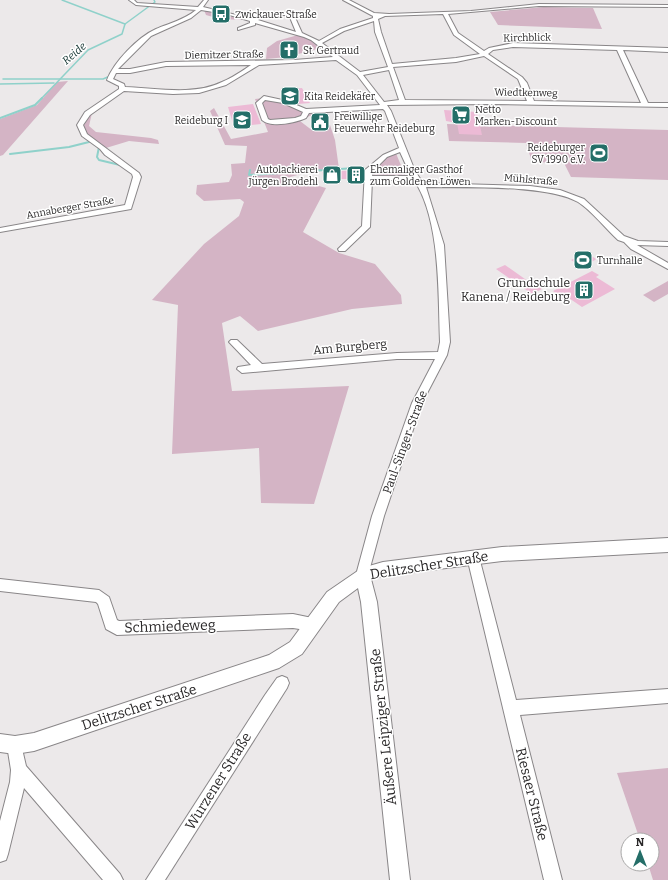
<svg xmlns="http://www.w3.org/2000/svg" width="668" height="880" viewBox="0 0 668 880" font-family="Bitter,serif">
  <rect width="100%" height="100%" fill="#ece9ea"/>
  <g fill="#d4b4c5">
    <path d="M544 7 593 8 602 29 498 25 490 12Z"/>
    <path d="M204 10H208L244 20 220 19 206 15Z"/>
    <path d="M298 35 310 39 321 48 287 57 266 59 267 48 277 41Z"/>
    <path d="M68 81 3 155 0 156V119L37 105 57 82Z"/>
    <path d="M264 98 285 102 302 111 321 110 300 121 313 131 330 125 335 140 339 169 305 173 290 177 289 181 291 184 308 183 326 188 303 232 339 253 375 264 401 295 402 304 352 309 258 331 240 316 222 323 232 391 349 386 314 504 261 503 259 448 172 454 178 305 152 300 204 244 239 216 244 202 240 199 204 201 196 194 197 185 229 182 232 175 231 164 245 163 247 146 225 145 210 111 214 108 231 139 268 132 255 99Z"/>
    <path d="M92 113 89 126 96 132 151 138 158 140 159 144 129 141 106 148 86 134 83 121Z"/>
    <path d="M447 124 668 130V180L571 177 564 163 532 162 526 143 449 141Z"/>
    <path d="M395 151 405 175 375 176 373 174 372 169 376 164Z"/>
    <path d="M668 281V294L654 302 643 295Z"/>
    <path d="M668 768V880H653L648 864H652V840H640L617 773Z"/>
  </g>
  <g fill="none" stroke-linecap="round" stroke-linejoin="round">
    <g stroke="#8fd1ca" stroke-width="1.5">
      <path d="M62 0 125 24"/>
      <path d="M3 79H103L110 76"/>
      <path d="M0 84 54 83"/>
      <path d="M41 99 88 50 122 34 125 24 155 2 154 0"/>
    </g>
    <g stroke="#8fd1ca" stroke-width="2">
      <path d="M0 118 35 105 42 98"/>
      <path d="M99 147 97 157 99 160 120 165"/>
      <path d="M10 154 69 147 89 142"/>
      <path d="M250 170 249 175 355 168"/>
    </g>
  </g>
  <g fill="#ecbad5">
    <path d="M302 88 306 95 310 103 298 104 295 103 288 89Z"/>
    <path d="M253 104 261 124 234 127 228 107Z"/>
    <path d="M444 110 477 112 482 135 459 134 457 123 446 121Z"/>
    <path d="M321 117 328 124 319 126 312 119Z"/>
    <path d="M360 170 362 179H323L322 172Z"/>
    <path d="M587 253 596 259 595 260 582 267 571 260Z"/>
    <path d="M505 265 532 284 542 289 532 294 496 269Z"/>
    <path d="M592 271 599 275 596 277 615 289 582 307 563 294 560 296 553 291Z"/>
  </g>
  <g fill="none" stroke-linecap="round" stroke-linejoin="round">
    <g stroke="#898688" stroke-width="2">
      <g id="minor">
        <path d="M129 0H134L137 3 198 7 204 0H208L203 7 253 19 263 13 291 12 293 13 302 33 319 41 340 29 373 18V16L343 0H349L374 13 389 14 471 11 539 4 668 5V7L539 6 448 14 458 33 484 51 489 48 513 43 668 48V52L623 50 648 103H668V107L492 104 387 105 391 111 415 171 423 183 530 186 560 190 584 199 624 236 638 241 668 242V246L637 245 668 263V269L631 249 624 242 618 240C606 229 591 210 578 202 546 184 465 188 426 187L444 245 450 342 447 355 422 403 384 516 367 579 362 581 357 579 356 575 372 516 412 403 435 359H397L242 373 237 369 238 367 251 365 229 342 231 340H237L262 364 397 353 438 352 440 342C438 295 441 220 414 180H372L370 227 345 251H339L338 249 362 226 365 170 383 155 399 148 385 111 383 109 309 113 306 118C295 123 271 128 262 120L256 103 264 96 287 101 306 109 380 105 357 75 336 60 259 65 226 85 199 93 173 94 124 91 90 115 83 125 87 134 139 173 141 177 131 209 0 232V228L125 205 133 177 132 174 105 155 100 149 82 136 77 125 85 112 119 89V86L107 80C114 62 138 37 156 29 170 23 184 20 196 10L136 5ZM201 10 226 14 250 21V23L238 28V30L255 25V23L304 37 311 40 333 57 294 60 166 62 130 69H118L151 36 191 18ZM443 14 454 35 480 54 456 58 392 64 381 32 378 19 385 16ZM264 15H289L296 32 258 20ZM374 21 375 32 388 67 360 72 322 43 344 31ZM513 47 617 50 641 103 534 101 527 83 522 77 488 54 493 50ZM484 56 518 79 527 101 405 100 393 67 456 62ZM251 65C242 71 232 78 222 82 193 96 156 88 125 87L124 84 113 79 116 73H130L166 66ZM389 70 399 100 384 102 363 75ZM265 100 283 103 303 112 301 116 295 118 270 120 268 119 262 103ZM400 152 411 176H372L373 171 387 157Z"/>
        <path d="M473 551 477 553 479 557 516 700 668 689V703L520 715 562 880H544L467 557 469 553Z"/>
        <path d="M0 579 99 590 109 597 117 620 119 621 293 614 317 619 319 624 317 629 312 631 293 628 117 635 106 629 98 604 96 602 0 591Z"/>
        <path d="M282 676 287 678 289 683 287 688 165 880H146L265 695 277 678Z"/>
        <path d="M15 737 20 740 26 766 120 874 123 880H103L24 788 8 854 6 860 0 862V821L10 782 11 770 7 745 10 740Z"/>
      </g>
    </g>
    <g stroke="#898688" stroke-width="2">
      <path id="major" d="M668 538V552L502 561 383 576 371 579 377 602 410 880H390L361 602 358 588 339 602 302 654 279 668 34 751 15 754 0 752V734L15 736 34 733 269 655 290 642 327 592 362 568 383 562 502 547Z"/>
    </g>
    <use href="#minor" fill="#fff" fill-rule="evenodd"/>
    <use href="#major" fill="#fff" fill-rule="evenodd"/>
  </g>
  <defs>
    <g id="bus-square" transform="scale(1)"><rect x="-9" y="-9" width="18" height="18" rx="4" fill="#246e68" stroke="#fff"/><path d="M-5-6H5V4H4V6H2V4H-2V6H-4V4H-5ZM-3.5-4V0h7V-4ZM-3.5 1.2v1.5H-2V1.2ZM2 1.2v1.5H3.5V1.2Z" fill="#fff"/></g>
    <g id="church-square" transform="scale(1)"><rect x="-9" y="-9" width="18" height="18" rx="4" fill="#246e68" stroke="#fff"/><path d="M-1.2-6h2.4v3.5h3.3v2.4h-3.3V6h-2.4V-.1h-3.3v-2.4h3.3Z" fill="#fff"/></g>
    <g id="school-square" transform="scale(1)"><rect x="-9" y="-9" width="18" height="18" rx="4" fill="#246e68" stroke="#fff"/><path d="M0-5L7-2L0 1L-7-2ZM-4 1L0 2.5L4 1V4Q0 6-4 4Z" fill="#fff"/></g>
    <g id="supermarket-square" transform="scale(1)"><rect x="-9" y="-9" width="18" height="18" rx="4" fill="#246e68" stroke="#fff"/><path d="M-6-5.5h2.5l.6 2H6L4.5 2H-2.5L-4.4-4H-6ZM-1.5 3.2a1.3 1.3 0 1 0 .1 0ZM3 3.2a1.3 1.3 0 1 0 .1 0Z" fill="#fff"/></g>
    <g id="civic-square" transform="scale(1)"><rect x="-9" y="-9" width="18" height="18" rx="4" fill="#246e68" stroke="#fff"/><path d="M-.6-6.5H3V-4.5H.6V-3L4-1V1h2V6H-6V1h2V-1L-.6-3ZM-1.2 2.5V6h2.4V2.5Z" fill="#fff"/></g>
    <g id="stadium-square" transform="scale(1)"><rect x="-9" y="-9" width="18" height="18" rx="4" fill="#246e68" stroke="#fff"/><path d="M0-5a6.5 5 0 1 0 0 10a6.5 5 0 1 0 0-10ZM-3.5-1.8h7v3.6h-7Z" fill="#fff"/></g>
    <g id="shop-square" transform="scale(1)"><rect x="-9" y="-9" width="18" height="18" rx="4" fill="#246e68" stroke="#fff"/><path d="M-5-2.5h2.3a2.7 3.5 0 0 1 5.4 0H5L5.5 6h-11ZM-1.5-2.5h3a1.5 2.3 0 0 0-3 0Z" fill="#fff"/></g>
    <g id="building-square" transform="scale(1)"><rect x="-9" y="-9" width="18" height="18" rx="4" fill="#246e68" stroke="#fff"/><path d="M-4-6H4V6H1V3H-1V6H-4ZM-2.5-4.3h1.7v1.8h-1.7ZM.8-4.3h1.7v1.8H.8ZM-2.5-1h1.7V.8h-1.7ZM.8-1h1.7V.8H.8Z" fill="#fff"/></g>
  </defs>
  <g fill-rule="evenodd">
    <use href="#bus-square" x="221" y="14"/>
    <use href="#church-square" x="289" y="50"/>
    <use href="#school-square" x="290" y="96"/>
    <use href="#supermarket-square" x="461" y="115"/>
    <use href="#school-square" x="242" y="120"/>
    <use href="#civic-square" x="320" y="122"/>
    <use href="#stadium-square" x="599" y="153"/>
    <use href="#shop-square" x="332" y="175"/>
    <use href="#building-square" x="356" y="175"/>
    <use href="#stadium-square" x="583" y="260"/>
    <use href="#building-square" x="584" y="290"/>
  </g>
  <g text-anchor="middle" stroke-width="3" stroke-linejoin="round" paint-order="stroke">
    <g font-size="10" fill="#2a2829" stroke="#fff" text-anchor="start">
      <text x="235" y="18">Zwickauer Straße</text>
      <text x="303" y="54">St. Gertraud</text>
      <text x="304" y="100">Kita Reidekäfer</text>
      <text x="475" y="113">Netto<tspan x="475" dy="12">Marken-Discount</tspan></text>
      <text x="334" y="120">Freiwillige<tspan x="334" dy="12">Feuerwehr Reideburg</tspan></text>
      <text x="228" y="124" text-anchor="end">Reideburg I</text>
      <text x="585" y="151" text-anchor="end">Reideburger<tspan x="585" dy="12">SV 1990 e.V.</tspan></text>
      <text x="318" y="173" text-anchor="end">Autolackierei<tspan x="318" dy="12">Jürgen Brodehl</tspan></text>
      <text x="370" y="173">Ehemaliger Gasthof<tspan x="370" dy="12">zum Goldenen Löwen</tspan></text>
      <text x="597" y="264">Turnhalle</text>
    </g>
    <g font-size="10" fill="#2a2829" stroke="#fff">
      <text transform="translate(527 37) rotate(-1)" y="4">Kirchblick</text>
      <text transform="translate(224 54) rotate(-1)" y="4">Diemitzer Straße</text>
      <text transform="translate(526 92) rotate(1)" y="4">Wiedtkenweg</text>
      <text transform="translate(531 179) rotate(5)" y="4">Mühlstraße</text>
      <text transform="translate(70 207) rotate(-10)" y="4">Annaberger Straße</text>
    </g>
    <g font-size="11" font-style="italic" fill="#11322f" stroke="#fff">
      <text transform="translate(74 53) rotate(-41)" y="4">Reide</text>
    </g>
    <g font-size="12" fill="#2a2829" stroke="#fff" text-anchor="end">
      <text x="570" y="287">Grundschule<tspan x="570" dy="14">Kanena / Reideburg</tspan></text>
    </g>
    <g font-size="12" fill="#2a2829" stroke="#fff">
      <text transform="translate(350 347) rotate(-5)" y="4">Am Burgberg</text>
      <text transform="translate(405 442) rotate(-70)" y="4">Paul-Singer-Straße</text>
    </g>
    <g font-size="14" fill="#2a2829" stroke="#fff">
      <text transform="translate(429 565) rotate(-9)" y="5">Delitzscher Straße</text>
      <text transform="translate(170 626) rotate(-2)" y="5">Schmiedeweg</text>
      <text transform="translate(139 707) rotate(-18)" y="5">Delitzscher Straße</text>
      <text transform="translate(383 727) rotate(-96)" y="5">Äußere Leipziger Straße</text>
      <text transform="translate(218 781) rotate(-58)" y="5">Wurzener Straße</text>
      <text transform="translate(532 794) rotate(76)" y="5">Riesaer Straße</text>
    </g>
  </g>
  <g transform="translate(640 852)"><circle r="19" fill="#ffffff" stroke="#aaa9a9"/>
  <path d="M0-3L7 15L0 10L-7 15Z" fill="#246e68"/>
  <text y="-6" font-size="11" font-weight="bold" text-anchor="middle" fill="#2a2829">N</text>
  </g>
</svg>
